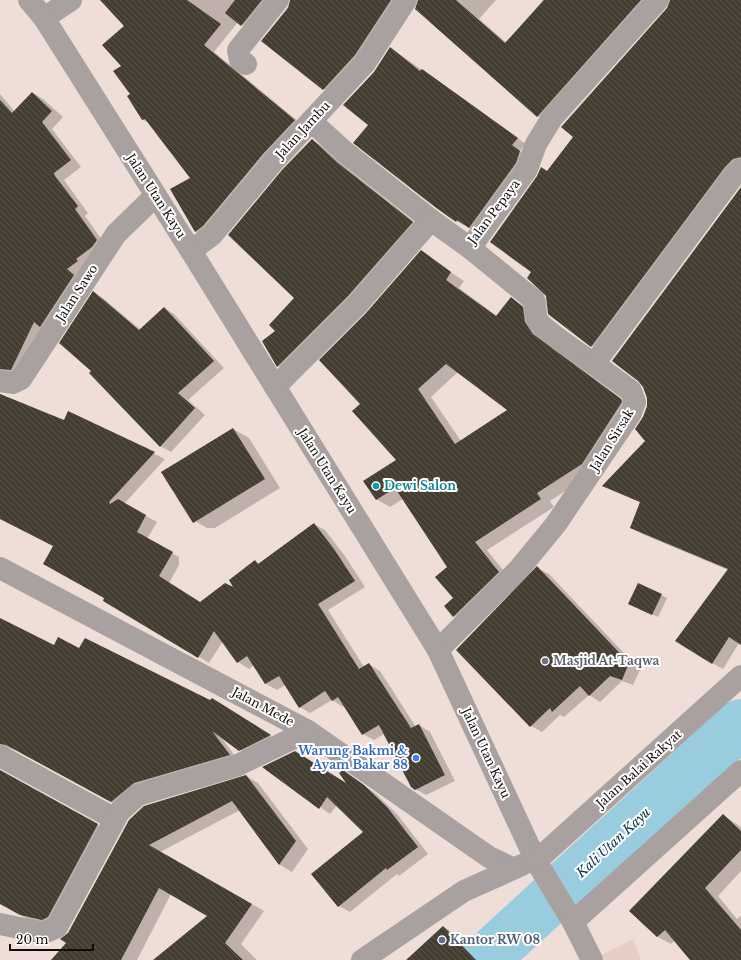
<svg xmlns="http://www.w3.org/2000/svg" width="741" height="960" viewBox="0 0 741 960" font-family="'Libre Baskerville',serif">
  <defs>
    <pattern id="building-back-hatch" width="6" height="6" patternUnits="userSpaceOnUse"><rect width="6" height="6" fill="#443d31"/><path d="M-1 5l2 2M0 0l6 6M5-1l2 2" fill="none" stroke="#5b554c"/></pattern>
  </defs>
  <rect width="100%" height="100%" fill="#efddd7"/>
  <path fill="#e7cec5" d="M633 939 641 960H593Z"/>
  <g fill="#0003" fill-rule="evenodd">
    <path d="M102 0H279L252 31 238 22 214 52 305 127 206 238 196 232 171 189 191 178 149 123 143 120 129 97 132 95 122 66 125 26Z"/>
    <path d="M291 0H406L334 95 324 89 262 41 291 3Z"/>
    <path d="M419 0H496L479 19 507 43 543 0H657L548 122 537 116Z"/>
    <path d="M671 0H741V169L602 352 592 346 547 295 533 272 548 172 668 9Z"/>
    <path d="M391 48 526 144 520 151 529 158 479 233 456 221 369 125 375 72Z"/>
    <path d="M33 93 43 99 63 117 52 129 81 167 64 180 88 213 85 216 107 247 23 375 0 381V94L15 112Z"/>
    <path d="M312 140 321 145 348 169 422 228 287 371 278 366 263 342 277 331 296 298Z"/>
    <path d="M741 191V644L739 643 723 669 712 663 728 570 642 534 632 528 641 503 604 486 647 441 644 418Z"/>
    <path d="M421 252 464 281 459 288 497 316 511 299 524 306 547 343 634 408 595 471 550 501 554 507 487 550 511 580 467 624 454 616 445 606 454 599 449 567 403 499 390 507 376 499 397 460 361 405 367 314ZM458 372 509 410 461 441 431 397Z"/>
    <path d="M94 293 104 299 141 330 164 308 174 314 224 368 188 400 205 415 171 452 160 446 93 370Z"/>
    <path d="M0 394 64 421 68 412 165 459 124 504 157 522 147 539 179 557V565L169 583 200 603 236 590 256 562 260 564 314 524 325 530 345 556 365 587 328 610 364 667 369 664 380 671 416 727 419 725 430 732 455 781 426 795 415 789 384 734 374 740 363 734 345 705 343 707 332 700 310 713 300 707 285 685 277 690 266 684 254 665 249 669 238 662 223 641 209 663 104 600 106 598 54 546 0 515Z"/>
    <path d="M233 429 249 438 280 488 215 528H207L191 519Z"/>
    <path d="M537 568 549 574 640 670 633 685 622 681 600 702 589 695 564 717 560 715 542 732 531 726Z"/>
    <path d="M661 595 667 598 658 617 635 606Z"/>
    <path d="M0 618 54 646 80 649 211 702 221 704 278 741 249 755 221 737 238 760 120 807 16 750 9 748 0 753Z"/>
    <path d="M264 767 348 785 353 778 375 793 397 814 428 854 399 876 397 874 350 912 339 906 313 874 365 832 337 805 330 814Z"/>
    <path d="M0 771 106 830 52 924 29 920 0 902Z"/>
    <path d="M246 776 258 783 308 849 292 872 280 865 240 810 160 852 264 911 241 944 257 960H154L209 916 171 894 137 960H52L68 943 69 934 130 820Z"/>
    <path d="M723 815 741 827V871L718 896 737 919 741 916V960H691L675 940 671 944 658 937 631 911Z"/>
    <path d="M443 927 449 930 476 959 408 960Z"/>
  </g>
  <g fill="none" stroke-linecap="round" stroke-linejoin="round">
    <path stroke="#9accdf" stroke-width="50" d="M484 960 741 724"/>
  </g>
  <g fill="url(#building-back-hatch)" fill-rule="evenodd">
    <path d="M100 0H187L221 24 204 45 295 120 263 154 203 226 195 232 170 189 190 178 145 119 142 120 127 96 130 94 113 71 121 66 102 45 124 26Z"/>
    <path d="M235 0H262L241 26 225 13Z"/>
    <path d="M290 0H391L355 55 323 90 261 41 288 8Z"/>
    <path d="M418 0H456L505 43 544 0H641L537 117 415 9Z"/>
    <path d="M670 0H741V157L733 159 725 167 591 347 548 314 546 296 527 278 531 272 490 242 537 176 541 167 547 171 573 137 561 127 562 126 667 8Z"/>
    <path d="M390 47 420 71 422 69 518 138 512 145 520 151 516 163 469 228 457 220 456 222 435 207 353 143 368 125 343 105 374 72Z"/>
    <path d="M32 92 52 111 42 122 71 160 54 173 55 176 78 206 75 209 97 240 92 247 76 259 78 261 67 269 74 275 40 327 34 322 11 370 0 369V100L12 113Z"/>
    <path d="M312 139 338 163 413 222 348 296 277 367 262 341 275 331 269 325 294 298 228 235 282 170Z"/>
    <path d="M741 187V645L729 637 712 664 675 641 728 569 630 528 640 502 602 486 645 441 635 429 643 417 647 406V398L643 387 638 381 612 361Z"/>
    <path d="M421 250 451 272 446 280 496 316 511 297 523 307 525 322 533 334 621 399 622 402 582 464 537 493 541 499 475 542 499 572 453 617 444 606 453 598 435 577 447 567 395 488 376 500 363 481 396 460 352 411 360 404 319 360 366 313ZM446 364 507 410 455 444 418 389Z"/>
    <path d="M93 291 139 330 164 307 214 361 178 393 195 408 160 447 89 373 91 371 59 343Z"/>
    <path d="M0 394 64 420 68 411 155 452 109 502 110 504 118 499 146 515 137 532 173 552 159 576 200 602 225 583 233 587 229 580 255 560 258 564 314 523 334 549 355 581 318 604 359 669 369 663 411 728 419 724 445 775 415 790 411 787 379 725 362 735 338 697 332 701 325 691 299 708 279 676 265 684 247 656 237 663 214 631 198 658 103 601 104 598 43 564 53 546 0 519Z"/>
    <path d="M233 428 265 479 193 523 161 472Z"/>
    <path d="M537 566 629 663 622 680 610 676 589 696 580 686 552 712 550 708 530 727 456 650Z"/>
    <path d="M638 583 662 594 652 615 628 604Z"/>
    <path d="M0 618 54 645 58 637 79 648 85 638 210 700 212 698 271 735 239 751 212 731 230 755 134 783 111 802 6 745 0 744Z"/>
    <path d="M295 751 346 783 339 773 343 770 364 785 387 807 418 847 387 870 386 868 338 907 311 874 363 832 327 797 319 809 262 767Z"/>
    <path d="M0 770 98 824 48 917 42 920 20 915 0 904Z"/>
    <path d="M246 775 296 841 279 865 232 801 149 845 252 904 225 943 243 960H153L207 916 159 888 121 960H51L66 943 60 939 68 933 129 820 144 806Z"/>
    <path d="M723 814 741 831V850L705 888 741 930V960H690L665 930 657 937 629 911Z"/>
    <path d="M443 926 476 960H406Z"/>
  </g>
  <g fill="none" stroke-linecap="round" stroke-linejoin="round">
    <g stroke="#a9a1a0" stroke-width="22">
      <path d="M44 18 71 0"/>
      <path d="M246 64 240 60 238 50 278 0"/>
      <path d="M311 121 346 153 431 220"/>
      <path d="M470 248 534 300C537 307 534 315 538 321 544 330 583 356 594 364"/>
      <path d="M191 251 212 235 273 162 365 63 406 0"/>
      <path d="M0 381 13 383 21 379 116 234 155 196"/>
      <path d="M275 387 357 305 431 220 470 248 527 169 536 144 552 118 658 0"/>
      <path d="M0 568 308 731 489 857 512 868"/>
      <path d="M438 650 519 569 556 524 631 413 635 402 631 391 594 364 735 174 741 169"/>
      <path d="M0 756 115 819"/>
      <path d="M0 924 44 933 57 927 119 812 138 795 236 766 308 731"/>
      <path d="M362 960 464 891 522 865"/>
    </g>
    <g stroke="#a9a1a0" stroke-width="22">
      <path d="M29 0 44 18 191 251 438 650 536 861 573 922 592 960"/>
      <path d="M536 861 741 676"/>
      <path d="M573 922 741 771"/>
    </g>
  </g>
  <circle fill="#0f9aa8" stroke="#fff" stroke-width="1.5" cx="376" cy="486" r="4"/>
  <circle fill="#6b7280" stroke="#fff" stroke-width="1.5" cx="545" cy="661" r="4"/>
  <circle fill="#3f7fe0" stroke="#fff" stroke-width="1.5" cx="416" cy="758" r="4"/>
  <circle fill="#5c6f8a" stroke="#fff" stroke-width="1.5" cx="442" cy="940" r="4"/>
  <g text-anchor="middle" stroke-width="4" stroke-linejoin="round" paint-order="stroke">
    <g font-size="12" fill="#120c0a" stroke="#fff">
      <text transform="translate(303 130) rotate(-47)" y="4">Jalan Jambu</text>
      <text transform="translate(156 196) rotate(57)" y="4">Jalan Utan Kayu</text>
      <text transform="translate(494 212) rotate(-53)" y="4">Jalan Pepaya</text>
      <text transform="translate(77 293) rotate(-57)" y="4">Jalan Sawo</text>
      <text transform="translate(612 440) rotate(-58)" y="4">Jalan Sirsak</text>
      <text transform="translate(327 471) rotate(58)" y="4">Jalan Utan Kayu</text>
      <text transform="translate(263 707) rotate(28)" y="4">Jalan Mede</text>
      <text transform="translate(486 753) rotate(65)" y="4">Jalan Utan Kayu</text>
      <text transform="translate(639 769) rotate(-42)" y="4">Jalan Balai Rakyat</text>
    </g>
    <g font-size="12" font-weight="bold" fill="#0d838f" stroke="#fff" text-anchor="start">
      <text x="384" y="490">Dewi Salon</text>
    </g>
    <g font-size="12" font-weight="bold" fill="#5b616d" stroke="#fff" text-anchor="start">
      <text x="553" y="665">Masjid At-Taqwa</text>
    </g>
    <g font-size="12" font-weight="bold" fill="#366cbe" stroke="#fff" text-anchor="end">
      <text x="408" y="755">Warung Bakmi &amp;<tspan x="408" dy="14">Ayam Bakar 88</tspan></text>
    </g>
    <g font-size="12" font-weight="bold" fill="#4e5e75" stroke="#fff" text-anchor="start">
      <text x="450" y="944">Kantor RW 08</text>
    </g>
    <g font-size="13" font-style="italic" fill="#053342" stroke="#fff">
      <text transform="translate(613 842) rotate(-43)" y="5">Kali Utan Kayu</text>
    </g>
  </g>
  <path d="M10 944v6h83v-6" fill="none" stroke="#120c0a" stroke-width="2"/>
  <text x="16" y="944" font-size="12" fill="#120c0a" stroke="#ffffff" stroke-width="3" paint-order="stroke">20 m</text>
</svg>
